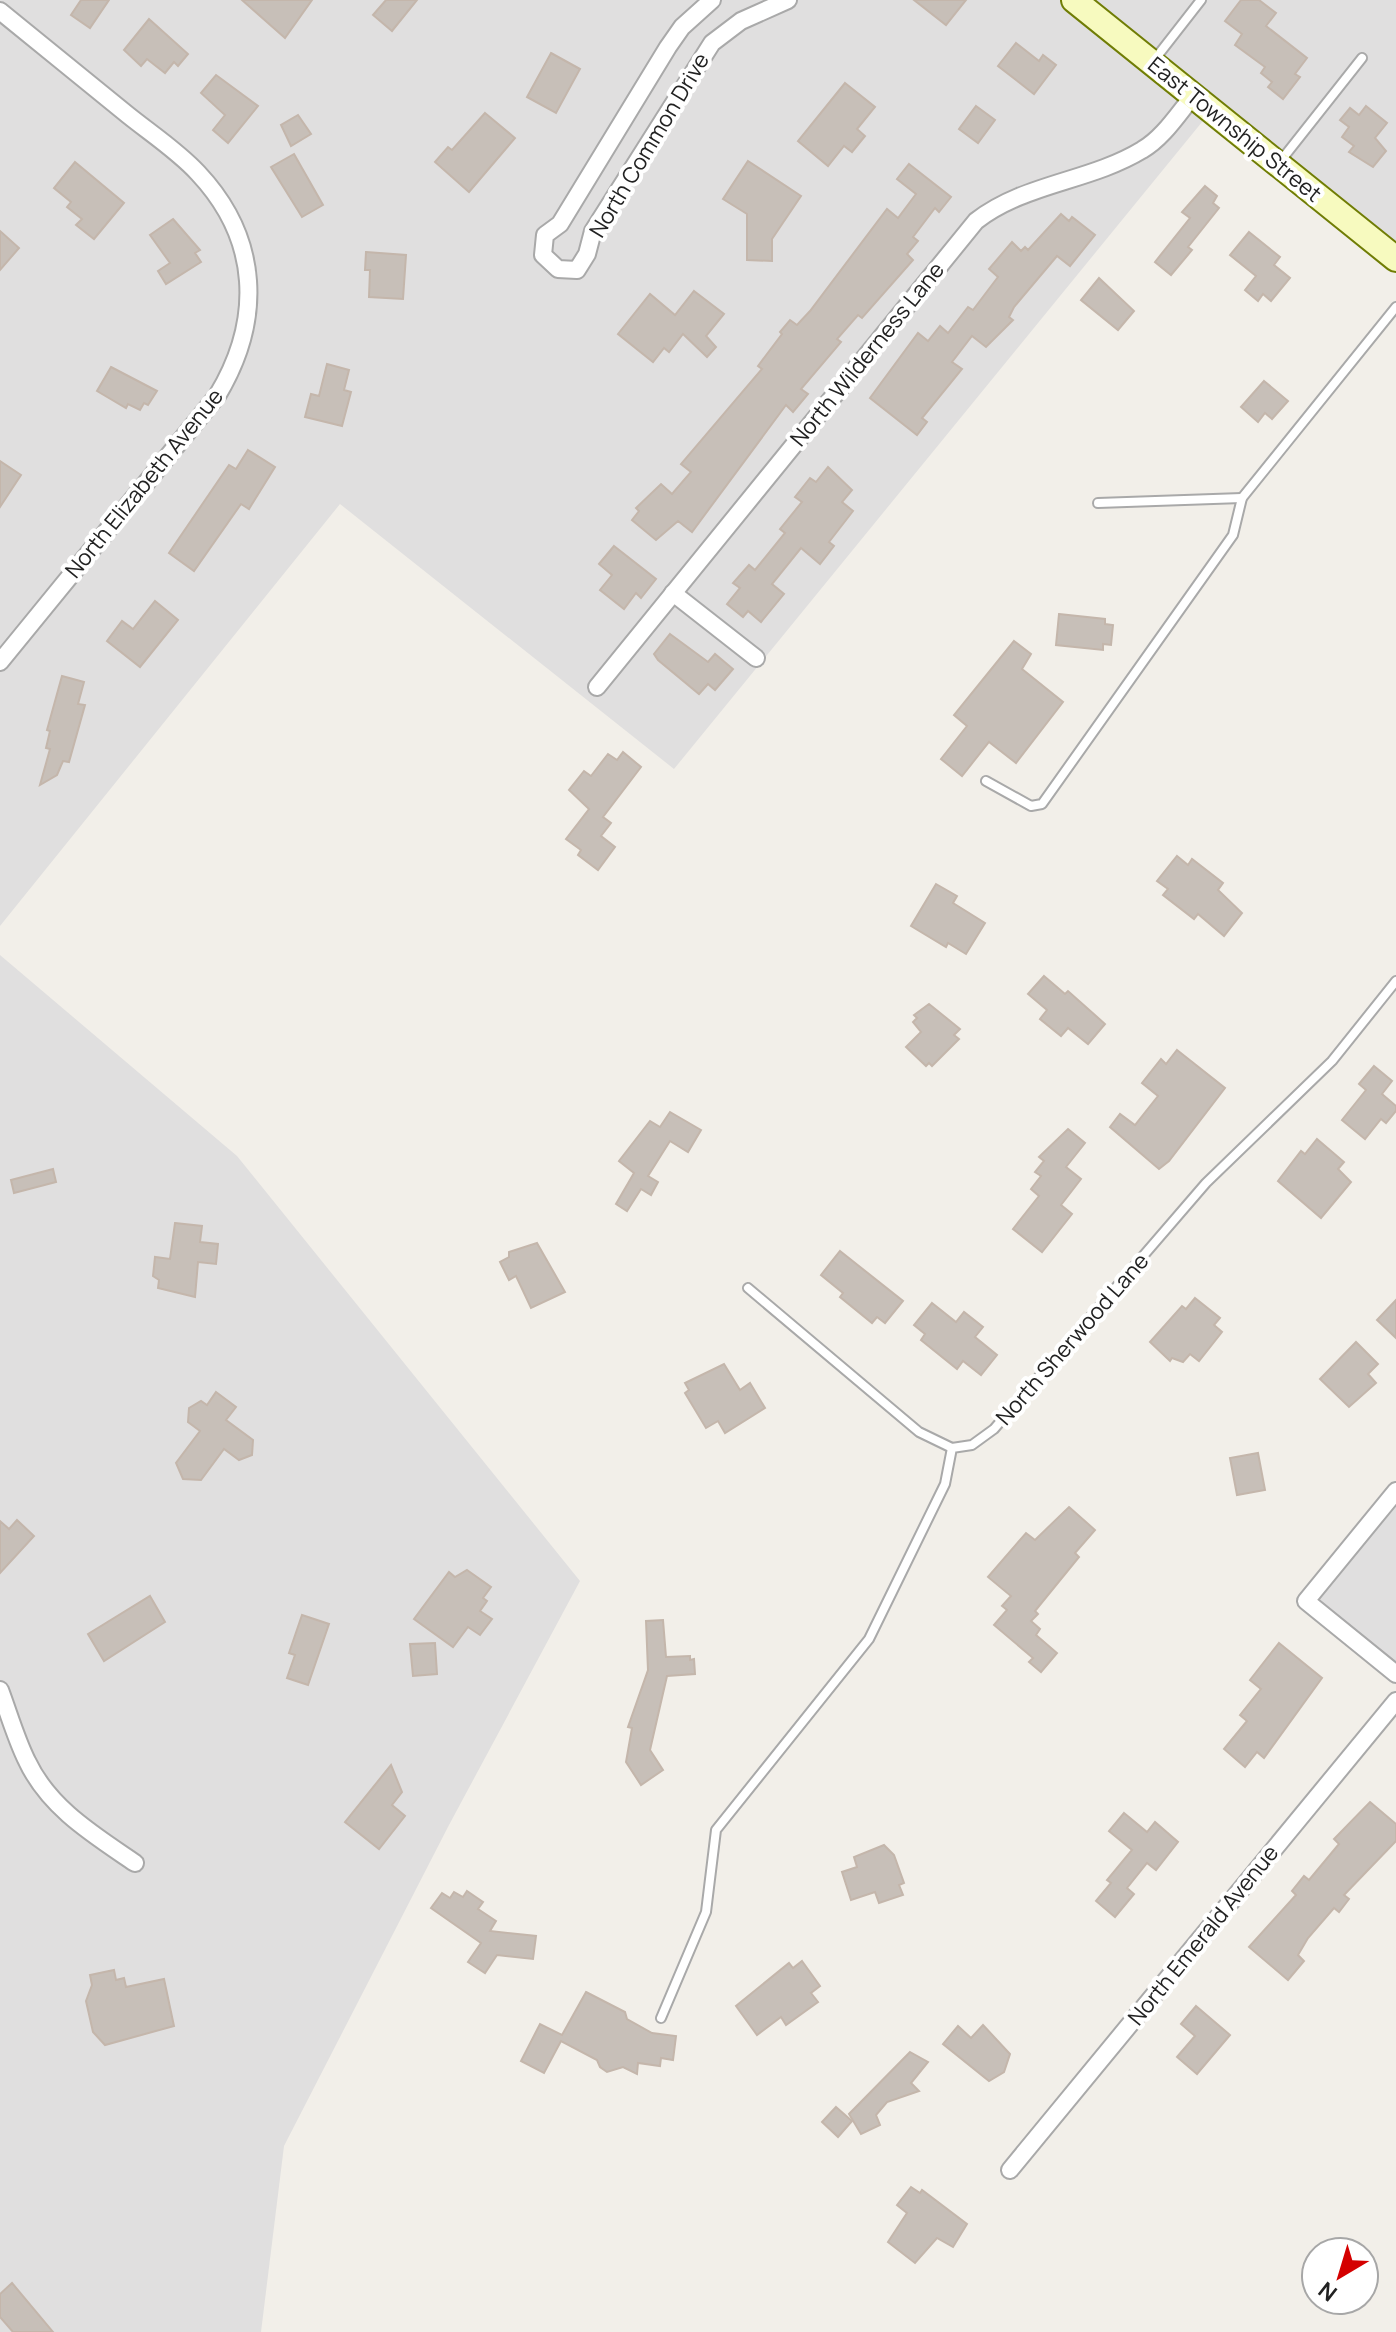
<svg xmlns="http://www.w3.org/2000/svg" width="1396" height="2332" viewBox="0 0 1396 2332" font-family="Manrope,sans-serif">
  <rect width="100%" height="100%" fill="#f2efe9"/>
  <g fill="#e0dfdf">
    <path d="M0 0H1396V259L1211 111 674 769 340 504 0 926Z"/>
    <path d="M0 955 237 1156 580 1581 449 1825 284 2146 261 2332H0Z"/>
    <path d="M1396 1491V1674L1306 1601Z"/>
  </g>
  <g fill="#c7bfb8" stroke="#c4b6ab" stroke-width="2">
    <path d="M81 0H109L90 28 71 15Z"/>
    <path d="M242 0H312L285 38Z"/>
    <path d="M386 0H417L392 31 373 15Z"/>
    <path d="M914 0H966L946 25Z"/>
    <path d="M1241 0H1259L1276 13 1266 26 1307 58 1295 74 1300 77 1283 99 1268 87 1272 82 1261 73 1265 67 1235 45 1242 34 1225 21Z"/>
    <path d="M149 19 188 54 178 66 174 62 165 73 147 59 141 66 124 50Z"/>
    <path d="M1016 43 1039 61 1043 55 1056 65 1034 94 998 66Z"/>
    <path d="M551 53 580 69 556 113 527 97Z"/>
    <path d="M216 75 258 106 228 143 213 130 225 115 201 93Z"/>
    <path d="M845 83 875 107 857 129 865 136 852 152 844 146 828 166 798 141Z"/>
    <path d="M976 106 995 120 978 143 959 129Z"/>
    <path d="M1366 106 1387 123 1375 138 1386 151 1373 167 1349 152 1354 146 1342 137 1349 127 1340 120 1350 108 1359 115Z"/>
    <path d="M485 113 515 138 469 192 435 162 448 147 452 150Z"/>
    <path d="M298 115 311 134 291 146 281 125Z"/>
    <path d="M294 154 323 205 302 217 271 167Z"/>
    <path d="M748 161 801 196 772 239V261L747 260V214L723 199Z"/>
    <path d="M75 162 124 203 94 239 76 225 82 219 67 207 71 202 54 188Z"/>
    <path d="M909 164 951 197 939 212 935 208 913 237 918 241 907 254 913 260 862 318 858 315 837 339 841 342 801 389 808 394 793 412 786 405 692 532 678 521 656 540 632 520 639 511 636 508 661 484 672 494 691 472 681 464 762 369 758 366 782 334 780 332 790 320 797 325 810 311 887 209 898 218 916 194 897 179Z"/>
    <path d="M1205 186 1217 196 1213 203 1219 208 1188 247 1192 250 1171 275 1155 262 1190 218 1182 212Z"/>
    <path d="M1061 214 1069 221 1072 217 1095 235 1070 266 1057 256 1014 307 1009 317 1013 320 986 347 972 336 952 362 962 369 922 418 927 422 917 435 870 398 918 333 928 341 940 326 948 333 968 307 973 310 998 277 989 269 1012 242 1021 251 1025 247 1028 250Z"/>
    <path d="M173 219 200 250 195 253 201 262 166 284 158 271 170 263 150 235Z"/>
    <path d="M0 231 19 248 0 270Z"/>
    <path d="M1249 232 1280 257 1274 265 1290 278 1271 301 1263 294 1258 301 1245 290 1256 276 1230 255Z"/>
    <path d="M366 252 406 255 403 299 369 297 370 270H365Z"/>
    <path d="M1099 278 1134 311 1118 330 1081 300Z"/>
    <path d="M694 291 724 314 706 336 716 347 707 357 683 334 669 352 664 348 653 362 618 334 650 294 675 315Z"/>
    <path d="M327 364 349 370 344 390 351 392 342 426 305 417 311 394 319 396Z"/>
    <path d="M111 367 157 391 148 405 144 403 140 410 128 404 126 408 97 391Z"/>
    <path d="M1264 381 1288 401 1272 419 1265 413 1258 422 1241 407Z"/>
    <path d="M248 450 275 467 249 509 241 504 194 571 169 553 229 465 236 469Z"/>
    <path d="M0 461 21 475 0 507Z"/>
    <path d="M828 467 852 490 842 502 853 511 829 542 834 546 820 564 801 548 772 584 784 594 761 622 748 611 743 617 727 604 740 588 733 583 749 565 755 570 785 533 780 529 802 502 795 497 810 478 816 482Z"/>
    <path d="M614 546 656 579 641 598 636 593 624 609 600 590 612 575 599 564Z"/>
    <path d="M155 601 178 620 140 667 107 641 122 621 133 629Z"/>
    <path d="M1059 614 1105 619V624L1113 625 1111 645 1103 644V650L1056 645Z"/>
    <path d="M670 634 708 662 715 654 733 669 715 690 708 684 699 694 658 660 654 654Z"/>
    <path d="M1014 641 1031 654 1022 669 1063 702 1016 763 989 742 962 776 941 759 967 726 954 715Z"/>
    <path d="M62 676 84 682 78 704 85 705 69 762 63 761 57 775 40 785 50 749 46 748 50 731 47 730Z"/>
    <path d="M623 752 641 767 603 817 611 823 601 836 615 847 598 870 578 855 581 850 566 839 589 809 569 790 584 771 591 776 608 754 617 760Z"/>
    <path d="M1177 856 1188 865 1192 859 1223 883 1218 890 1242 913 1224 936 1198 914 1194 919 1163 895 1168 889 1157 881Z"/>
    <path d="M936 884 957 896 953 903 985 923 966 954 948 943 946 947 911 926Z"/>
    <path d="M1044 976 1065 994 1068 991 1105 1024 1088 1044 1068 1028 1061 1036 1040 1019 1047 1010 1028 994Z"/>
    <path d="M929 1004 960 1029 954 1035 959 1039 932 1066 929 1063 926 1066 906 1047 921 1032 913 1022 917 1018 914 1015Z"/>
    <path d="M1177 1050 1225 1088 1169 1161 1159 1169 1110 1127 1120 1114 1135 1125 1158 1096 1142 1083 1161 1059 1166 1064Z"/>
    <path d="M1374 1066 1392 1081 1382 1094 1396 1106V1111L1386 1123 1381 1119 1365 1139 1342 1120 1366 1090 1359 1084Z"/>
    <path d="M670 1112 701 1130 688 1152 670 1141 648 1176 658 1182 651 1195 641 1189 627 1211 616 1204 634 1173 619 1161 650 1121 660 1127Z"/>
    <path d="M1068 1129 1085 1143 1066 1167 1081 1179 1061 1205 1072 1214 1042 1252 1013 1229 1039 1196 1031 1189 1041 1176 1035 1172 1044 1161 1039 1157Z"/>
    <path d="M1317 1139 1344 1162 1338 1169 1351 1182 1321 1218 1278 1181 1301 1151 1305 1154Z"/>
    <path d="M53 1169 56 1182 14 1193 11 1180Z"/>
    <path d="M175 1223 202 1226 200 1242 218 1244 216 1264 198 1262 195 1297 158 1288 159 1280 153 1276 155 1257 170 1259Z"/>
    <path d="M537 1243 565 1292 531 1308 516 1276 509 1280 500 1262 509 1257V1252Z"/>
    <path d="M840 1251 903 1301 885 1323 877 1317 872 1323 840 1297 843 1293 821 1275Z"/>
    <path d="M1195 1298 1220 1318 1214 1325 1222 1332 1199 1361 1190 1354 1183 1362 1172 1358 1170 1361 1150 1342 1182 1306 1186 1309Z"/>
    <path d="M1396 1300V1338L1377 1320Z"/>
    <path d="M932 1303 956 1322 964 1312 983 1327 975 1337 997 1355 981 1375 963 1361 957 1369 921 1340 925 1334 914 1325Z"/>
    <path d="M1356 1342 1378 1364 1368 1374 1376 1383 1349 1407 1320 1379Z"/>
    <path d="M724 1364 740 1390 750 1383 765 1408 725 1433 718 1421 706 1428 685 1393 689 1390 685 1383Z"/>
    <path d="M216 1392 236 1407 226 1420 253 1440 252 1455 239 1460 224 1449 201 1480 183 1479 176 1463 200 1431 188 1422 189 1408 201 1401 207 1405Z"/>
    <path d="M1258 1453 1265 1490 1237 1495 1230 1458Z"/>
    <path d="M1069 1507 1095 1530 1075 1553 1079 1557 1035 1611 1038 1614 1031 1621 1040 1629 1036 1635 1057 1653 1041 1672 1029 1662 1033 1658 994 1625 1007 1610 1002 1606 1011 1596 988 1577 1026 1533 1035 1540Z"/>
    <path d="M17 1520 34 1536 0 1573V1521L9 1529Z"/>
    <path d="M467 1570 491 1587 483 1598 487 1601 480 1611 492 1619 480 1635 468 1627 453 1647 414 1619 449 1572 455 1577Z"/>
    <path d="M150 1596 165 1622 104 1661 88 1634Z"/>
    <path d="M302 1615 329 1624 308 1685 287 1678 295 1655 289 1653Z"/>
    <path d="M663 1620 666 1657 690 1656V1660L694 1659 695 1674 667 1676 650 1750 663 1770 641 1785 626 1762 632 1728 628 1727 648 1670 646 1621Z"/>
    <path d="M435 1643 437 1674 413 1676 410 1644Z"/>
    <path d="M1279 1643 1322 1678 1264 1758 1257 1752 1245 1767 1224 1749 1247 1721 1240 1715 1261 1689 1250 1680Z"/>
    <path d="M391 1765 402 1792 392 1805 405 1816 379 1849 345 1822Z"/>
    <path d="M1370 1802 1396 1824V1841L1344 1895 1349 1899 1339 1912 1334 1908 1308 1938 1298 1955 1304 1961 1288 1980 1249 1947 1296 1895 1292 1891 1304 1876 1309 1880 1339 1844 1334 1839Z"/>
    <path d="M1124 1813 1147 1832 1155 1822 1178 1842 1156 1870 1147 1863 1127 1888 1134 1894 1115 1917 1096 1901 1111 1883 1107 1880 1132 1850 1109 1831Z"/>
    <path d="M884 1845 894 1855 904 1883 899 1885 903 1895 879 1903 875 1892 851 1900 842 1872 857 1867 854 1857Z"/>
    <path d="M467 1891 483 1902 478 1909 496 1921 490 1931 536 1936 533 1959 497 1955 485 1973 468 1962 481 1943 431 1908 442 1893 450 1898 454 1892 463 1897Z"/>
    <path d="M802 1961 820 1986 811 1993 818 2002 786 2025 781 2017 757 2035 736 2006 789 1963 793 1968Z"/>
    <path d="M114 1970 116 1980 124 1978 126 1987 164 1979 174 2026 105 2045 93 2032 86 2001 92 1985 90 1975Z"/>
    <path d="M586 1992 625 2012 627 2019 652 2033 676 2036 673 2060 661 2058 660 2066 638 2063 637 2074 623 2067 607 2072 600 2067 597 2060 561 2041 544 2073 521 2061 540 2024 562 2035Z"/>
    <path d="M1196 2006 1230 2035 1197 2074 1177 2057 1195 2036 1181 2024Z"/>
    <path d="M983 2025 1010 2054 1004 2072 989 2081 943 2044 958 2026 971 2038Z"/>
    <path d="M910 2052 928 2062 911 2083 919 2091 887 2102 876 2115 880 2125 861 2134 849 2114Z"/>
    <path d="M836 2107 852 2121 838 2137 822 2122Z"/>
    <path d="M911 2187 920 2193 922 2190 967 2224 953 2247 937 2238 915 2263 888 2242 907 2213 897 2205Z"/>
    <path d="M12 2283 53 2332H13L0 2317V2294Z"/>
  </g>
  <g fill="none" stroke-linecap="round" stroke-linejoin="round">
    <g stroke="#a9a9a9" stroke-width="12">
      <g id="lane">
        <path d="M1155 59 1201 0"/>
        <path d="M1279 163 1362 58"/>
        <path d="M1098 503 1242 498"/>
        <path d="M986 781 1031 806 1042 804 1233 535 1242 498 1396 307"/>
        <path d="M748 1288 919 1432 952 1448"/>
        <path d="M661 2018 706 1912 716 1830 869 1639 945 1484 952 1448 972 1445 994 1429 1206 1183 1332 1061 1396 981"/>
      </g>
    </g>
    <g stroke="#a9a9a9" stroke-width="20">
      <g id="street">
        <path d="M712 0 682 27 668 47 560 224 545 235 543 255 558 269 577 270 587 254 593 231 712 43 741 21 788 0"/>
        <path d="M0 11C41 44 82 78 123 111 147 131 177 150 198 173 260 239 263 320 217 396L0 662"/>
        <path d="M673 593 756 658"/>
        <path d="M597 687 976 221C1025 183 1089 182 1142 150 1163 138 1178 114 1193 96"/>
        <path d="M1396 1491 1306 1601 1396 1674"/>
        <path d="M0 1690C9 1714 16 1739 27 1761 49 1808 94 1835 135 1863"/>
        <path d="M1010 2170 1396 1701"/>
      </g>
    </g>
    <g stroke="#707d05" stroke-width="28">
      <path id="secondary" d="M1074 0 1396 259"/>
    </g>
    <use href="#lane" stroke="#fff" stroke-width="8"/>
    <use href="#street" stroke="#fff" stroke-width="16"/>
    <use href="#secondary" stroke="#f7fabf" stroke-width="24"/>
  </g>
  <g text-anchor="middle" stroke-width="8" stroke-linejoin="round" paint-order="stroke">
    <g font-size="22" fill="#222" stroke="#fff">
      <text transform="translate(1235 129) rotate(39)" y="8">East Township Street</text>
      <text transform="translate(649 145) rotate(-59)" y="8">North Common Drive</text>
      <text transform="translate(867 354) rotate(-51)" y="8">North Wilderness Lane</text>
      <text transform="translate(144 483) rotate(-51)" y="8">North Elizabeth Avenue</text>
      <text transform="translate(1072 1339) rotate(-49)" y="8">North Sherwood Lane</text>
      <text transform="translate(1203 1935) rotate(-51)" y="8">North Emerald Avenue</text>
    </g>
  </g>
  <g transform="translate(1340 2276) rotate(218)"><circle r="38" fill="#ffffff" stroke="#a7a7a7" stroke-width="2"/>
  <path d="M0-6L14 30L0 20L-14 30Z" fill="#d40000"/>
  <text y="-12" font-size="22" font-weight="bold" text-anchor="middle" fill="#222222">N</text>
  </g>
</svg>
